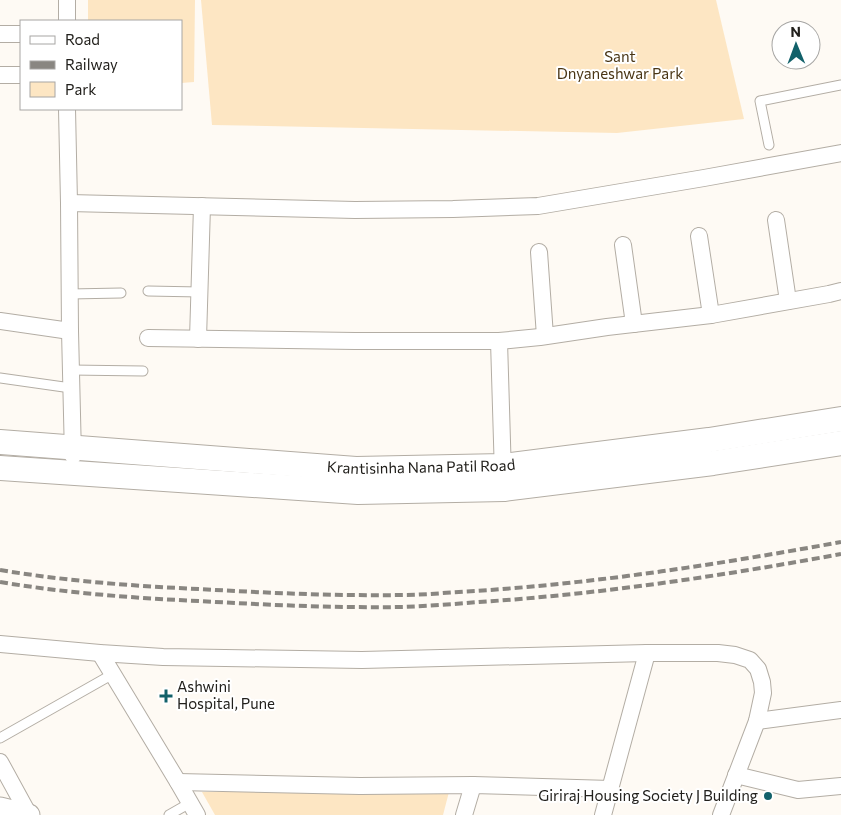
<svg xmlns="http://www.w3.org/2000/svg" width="841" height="815" viewBox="0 0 841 815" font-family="Commissioner,sans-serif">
  <rect width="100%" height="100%" fill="#fefaf4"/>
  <g fill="#fde6c3">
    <path d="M88 0H195L194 82 181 83V21H88Z"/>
    <path d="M201 0H716L744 119 617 133 212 125Z"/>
    <path d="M202 792H449L443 815H215Z"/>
  </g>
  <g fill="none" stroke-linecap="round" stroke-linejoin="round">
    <g stroke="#b3ada4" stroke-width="11">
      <g id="service">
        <path d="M769 145 760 101 841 85"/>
        <path d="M148 291 200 292"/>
        <path d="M70 294 121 293"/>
        <path d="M71 370 143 371"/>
        <path d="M0 378 71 388"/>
        <path d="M0 738 113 674"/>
        <path d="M169 815 190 803"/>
      </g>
    </g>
    <g stroke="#b3ada4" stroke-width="18">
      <g id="minor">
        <path d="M67 21V0"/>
        <path d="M0 34H21"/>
        <path d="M0 75H21"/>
        <path d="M67 109 69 203 70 331 73 456"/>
        <path d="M69 203 355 210 453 209 538 206 704 178 841 153"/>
        <path d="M776 220 788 301"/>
        <path d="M699 236 711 315"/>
        <path d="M623 245 634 324"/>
        <path d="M539 252 545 336"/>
        <path d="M0 321 70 331"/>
        <path d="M148 338 355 341H499L540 337 607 327 711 315 829 294 841 291"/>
        <path d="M198 339 202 206"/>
        <path d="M499 341 503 475"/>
        <path d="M0 644 100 653 163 657 362 660 647 653H718L735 655 750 660 758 669 762 682 763 693 757 721 721 815"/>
        <path d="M100 653 178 782 197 815"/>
        <path d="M757 721 841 710"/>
        <path d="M0 762 29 815"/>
        <path d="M736 775 798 790 841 786"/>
        <path d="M178 782 360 786 473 785 611 789"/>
        <path d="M464 815 473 785"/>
        <path d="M603 815 647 653"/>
      </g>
    </g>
    <g stroke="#b3ada4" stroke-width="23">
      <path id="tertiary" d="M0 808 29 815"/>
    </g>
    <g stroke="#b3ada4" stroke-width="26">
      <g id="secondary">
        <path id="s1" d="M0 442 356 469 503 466 709 440 841 419"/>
        <path d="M0 468 358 492 504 489 713 463 841 443"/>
      </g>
    </g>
    <use href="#service" stroke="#fff" stroke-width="9"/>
    <use href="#minor" stroke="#fff" stroke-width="16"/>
    <use href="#tertiary" stroke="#fff" stroke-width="21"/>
    <use href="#secondary" stroke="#fff" stroke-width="24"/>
    <g stroke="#898681" stroke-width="4" stroke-dasharray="8 4" stroke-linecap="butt">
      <path d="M0 570C66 581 132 586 199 589 267 593 335 596 403 595 427 595 451 592 475 591 598 583 720 564 841 542"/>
      <path d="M0 582C66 593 132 598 199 601 267 605 335 608 403 607 428 606 454 604 479 602 601 594 721 576 841 554"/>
    </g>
  </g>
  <g fill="#12616a" stroke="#fff" stroke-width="2">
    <path d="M163.5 688.5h5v5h5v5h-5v5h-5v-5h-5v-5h5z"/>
    <circle cx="768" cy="796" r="5"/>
  </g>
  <g text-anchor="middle" stroke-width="4" stroke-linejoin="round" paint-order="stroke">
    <g font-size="15" fill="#493514" stroke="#fff">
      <text x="620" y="62">Sant<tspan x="620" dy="17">Dnyaneshwar Park</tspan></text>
    </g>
    <g font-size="15" fill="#22201c" stroke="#fff">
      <text dy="5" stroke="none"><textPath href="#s1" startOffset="422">Krantisinha Nana Patil Road</textPath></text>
    </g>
    <g font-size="15" fill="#22201c" stroke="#fff" text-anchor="start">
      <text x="177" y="692">Ashwini<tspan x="177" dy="17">Hospital, Pune</tspan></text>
      <text x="758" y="801" text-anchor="end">Giriraj Housing Society J Building</text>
    </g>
  </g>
  <rect x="20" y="20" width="162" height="90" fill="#ffffff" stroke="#a7a6a4"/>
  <rect x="30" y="36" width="25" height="8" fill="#ffffff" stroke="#a7a6a4"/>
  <text x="65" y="45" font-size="15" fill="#22201c">Road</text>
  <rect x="30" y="61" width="25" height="8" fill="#898681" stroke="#a7a6a4"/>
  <text x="65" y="70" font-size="15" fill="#22201c">Railway</text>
  <rect x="30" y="82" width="25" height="15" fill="#fde6c3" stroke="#a7a6a4"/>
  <text x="65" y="95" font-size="15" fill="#22201c">Park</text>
  <g transform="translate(796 45) rotate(359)"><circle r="24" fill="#ffffff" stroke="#a7a6a4"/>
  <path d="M0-4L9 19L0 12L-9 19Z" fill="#12616a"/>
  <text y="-8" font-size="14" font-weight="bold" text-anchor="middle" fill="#22201c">N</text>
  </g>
</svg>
